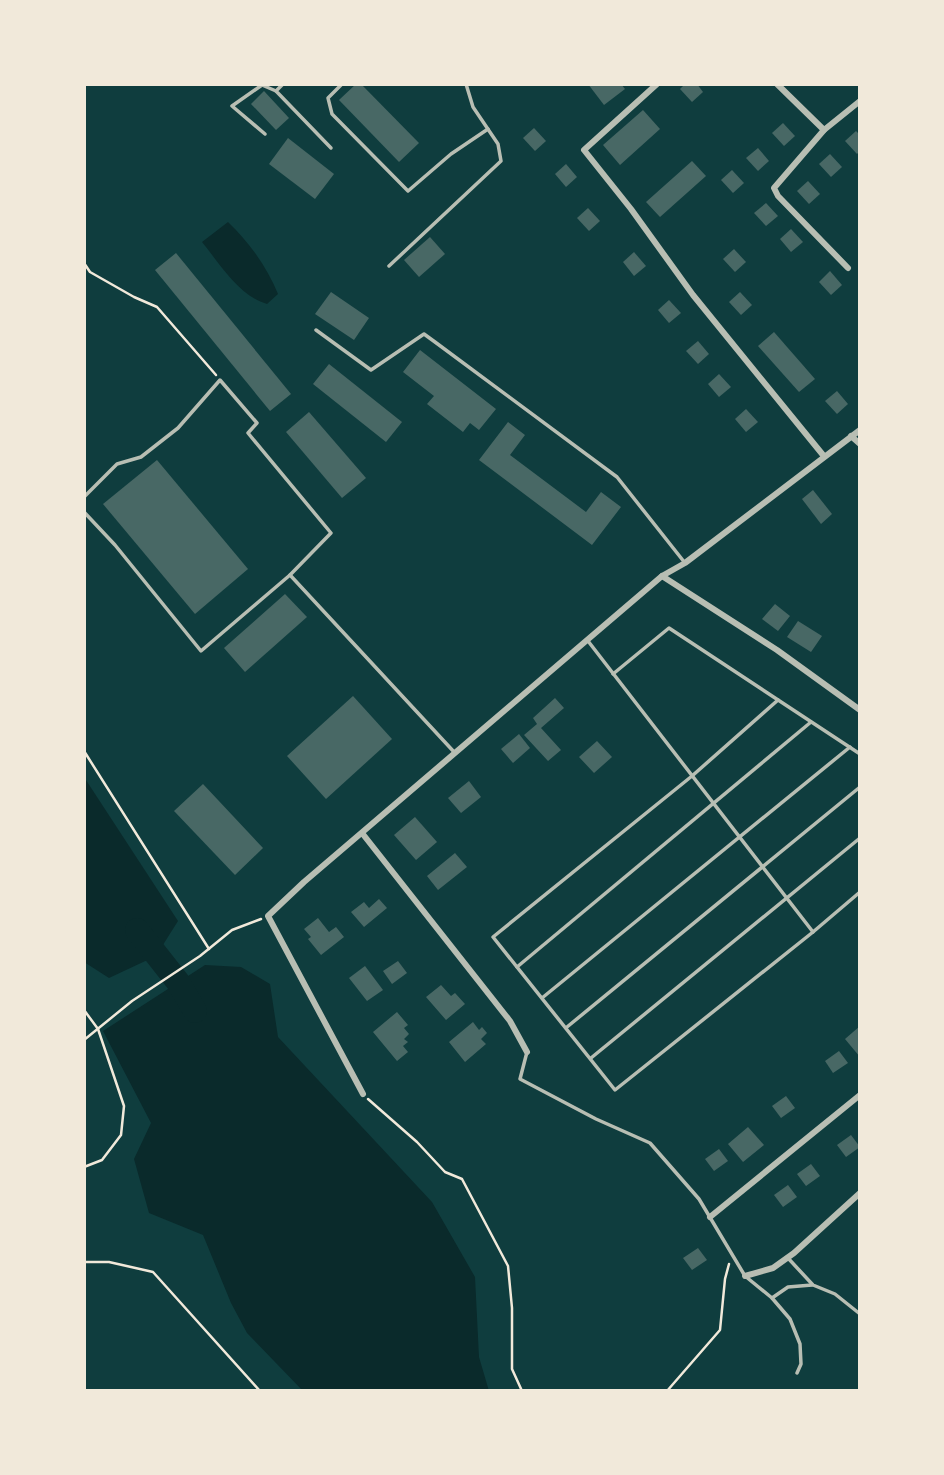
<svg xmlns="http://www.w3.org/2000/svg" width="944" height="1475" viewBox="0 0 944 1475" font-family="'DM Sans',sans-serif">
  <rect width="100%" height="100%" fill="#0f3d3e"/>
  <g fill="#0a2a2b">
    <path d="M228 222C249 242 267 267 278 294L267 304C239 296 220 264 202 242Z"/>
    <path d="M84 777 178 921 156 956 109 978 84 962Z"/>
    <path d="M205 965 241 967 270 984 278 1037 432 1202 475 1277 479 1357 489 1391H303L247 1333 231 1303 203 1235 149 1213 134 1159 151 1123 103 1031Z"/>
  </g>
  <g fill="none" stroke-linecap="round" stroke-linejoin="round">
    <path stroke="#0a2a2b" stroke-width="24" d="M137 930 178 982 195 1011"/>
  </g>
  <g fill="#486865">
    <path d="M356 84H361L419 143 399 162 339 100Z"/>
    <path d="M588 84H621L625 89 604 105Z"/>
    <path d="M685 84H697L703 92 692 102 680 89Z"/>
    <path d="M264 91 289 118 276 130 251 104Z"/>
    <path d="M643 110 660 129 620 165 603 145Z"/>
    <path d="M783 123 795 136 784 146 772 133Z"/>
    <path d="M534 128 546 141 535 151 523 138Z"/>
    <path d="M856 131 860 135V151L857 154 845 141Z"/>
    <path d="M288 138 334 174 315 199 269 164Z"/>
    <path d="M758 148 769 161 758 171 746 158Z"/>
    <path d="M830 154 842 167 831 177 819 164Z"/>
    <path d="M692 161 706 176 660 217 646 202Z"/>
    <path d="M566 164 577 177 566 187 555 174Z"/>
    <path d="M732 170 744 183 733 193 721 180Z"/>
    <path d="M808 181 820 194 809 204 797 191Z"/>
    <path d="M766 203 778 216 766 226 754 213Z"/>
    <path d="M588 208 600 221 589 231 577 218Z"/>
    <path d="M791 229 803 242 791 252 780 239Z"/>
    <path d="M430 237 445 254 419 277 404 260Z"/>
    <path d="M734 249 746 262 735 272 723 259Z"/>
    <path d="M634 252 646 266 634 276 623 262Z"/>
    <path d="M176 253 291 394 270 411 155 270Z"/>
    <path d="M830 271 842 285 831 295 819 282Z"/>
    <path d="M331 292 369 318 354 340 315 314Z"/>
    <path d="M740 292 752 305 741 315 729 302Z"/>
    <path d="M669 300 681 313 669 323 658 310Z"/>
    <path d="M774 332 815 379 799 392 758 346Z"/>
    <path d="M698 341 709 354 698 364 686 351Z"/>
    <path d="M420 350 496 409 479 430 470 423 463 432 427 404 434 396 403 372Z"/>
    <path d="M329 364 402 422 386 442 313 384Z"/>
    <path d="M719 374 731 387 719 397 708 384Z"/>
    <path d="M837 391 848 404 837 414 825 401Z"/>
    <path d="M746 409 758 422 746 432 735 419Z"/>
    <path d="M309 412 366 478 342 498 286 432Z"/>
    <path d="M508 422 525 435 510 455 586 512 601 492 621 507 592 545 479 460Z"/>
    <path d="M157 460 248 569 195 614 103 504Z"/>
    <path d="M813 490 832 514 821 524 802 499Z"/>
    <path d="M285 594 307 617 245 672 224 648Z"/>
    <path d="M775 604 790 616 778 631 762 619Z"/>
    <path d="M798 621 822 636 811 652 787 637Z"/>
    <path d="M353 696 392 739 326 799 287 756Z"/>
    <path d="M555 698 564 708 541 728 561 750 548 761 524 735 537 724 533 718Z"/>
    <path d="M519 734 530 748 513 763 501 749Z"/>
    <path d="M597 741 612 757 594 773 579 757Z"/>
    <path d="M469 781 481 797 461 813 448 798Z"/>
    <path d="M203 784 263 848 235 875 174 811Z"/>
    <path d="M415 817 437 842 416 860 394 835Z"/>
    <path d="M455 853 467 867 438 890 427 876Z"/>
    <path d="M379 899 387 908 364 927 351 912 364 902 369 908Z"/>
    <path d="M318 918 329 932 336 927 344 937 321 955 308 939 311 937 304 929Z"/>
    <path d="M398 961 407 973 392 984 383 971Z"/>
    <path d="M365 966 383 990 367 1001 349 978Z"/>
    <path d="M441 985 451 996 455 993 465 1004 446 1020 426 997Z"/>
    <path d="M397 1012 408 1025 404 1028 409 1034 404 1039 408 1042 403 1046 408 1052 397 1061 373 1032Z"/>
    <path d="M473 1022 479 1030 482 1027 487 1033 481 1039 486 1044 465 1062 449 1042Z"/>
    <path d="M860 1026V1057L845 1039Z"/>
    <path d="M839 1051 848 1063 833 1073 825 1061Z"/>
    <path d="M786 1096 795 1108 781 1118 772 1106Z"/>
    <path d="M748 1127 764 1145 743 1162 728 1144Z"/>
    <path d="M851 1135 860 1147 846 1157 837 1145Z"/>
    <path d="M719 1149 728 1161 714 1171 705 1159Z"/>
    <path d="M811 1164 820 1176 806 1186 797 1174Z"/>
    <path d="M788 1185 797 1197 783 1207 774 1195Z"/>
    <path d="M698 1248 707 1260 692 1270 683 1258Z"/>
  </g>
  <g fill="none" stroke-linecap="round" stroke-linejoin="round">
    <g stroke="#f1e9da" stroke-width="2.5">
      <path d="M84 263 90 272 134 297 157 307 216 375"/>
      <path d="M84 751 209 949"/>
      <path d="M84 1010 98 1029 124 1106 121 1135 102 1160 84 1167"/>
      <path d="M84 1040 132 1001 200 956 232 930 261 919"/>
      <path d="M368 1099 417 1142 445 1172 462 1179 508 1266 512 1308V1369L522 1391"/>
      <path d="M84 1262H109L153 1272 260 1391"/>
      <path d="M667 1391 720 1330 725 1279 729 1264"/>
    </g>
    <g stroke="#b8beb3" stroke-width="3.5">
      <path d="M283 84 276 91 331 148"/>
      <path d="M342 84 328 98 332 114 408 191 451 154 488 129"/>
      <path d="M265 134 232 106 262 85 276 91"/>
      <path d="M389 266 501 161 498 144 473 107 466 84"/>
      <path d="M316 330 371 370 424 334 435 342 617 477 685 563"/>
      <path d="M84 497 117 464 141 457 178 428 220 380 257 423 248 433 331 533 290 575"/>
      <path d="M84 512 115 545 201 651 290 575 455 753"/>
      <path d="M588 641 813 932 860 892"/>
      <path d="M613 674 669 628 860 754"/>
      <path d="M778 700 692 776 493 937 615 1090 813 932"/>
      <path d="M517 967 811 722"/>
      <path d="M542 998 850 747"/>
      <path d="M567 1027 860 787"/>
      <path d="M527 1052 520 1079 596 1119 650 1143 699 1199 745 1276 772 1298 790 1319 800 1344 801 1364 797 1373"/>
      <path d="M591 1058 860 838"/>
      <path d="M787 1257 813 1285 835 1294 860 1314"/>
      <path d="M772 1298 788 1287 812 1285"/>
    </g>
    <g stroke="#b8beb3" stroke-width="6">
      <path d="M657 84 584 150 631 209 693 295 823 455"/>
      <path d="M777 84 824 130"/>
      <path d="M848 268 778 196 774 188 824 130 860 101"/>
      <path d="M851 436 860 444"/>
      <path d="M662 576 777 650 860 710"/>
      <path d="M362 833 510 1021 527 1052"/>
      <path d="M363 1094 268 916 304 882 662 576 685 563 860 430"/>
      <path d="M710 1217 860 1095"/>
      <path d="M745 1276 773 1268 794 1253 860 1193"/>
    </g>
  </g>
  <rect width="944" height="1475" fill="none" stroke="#f1e9da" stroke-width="172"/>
</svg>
